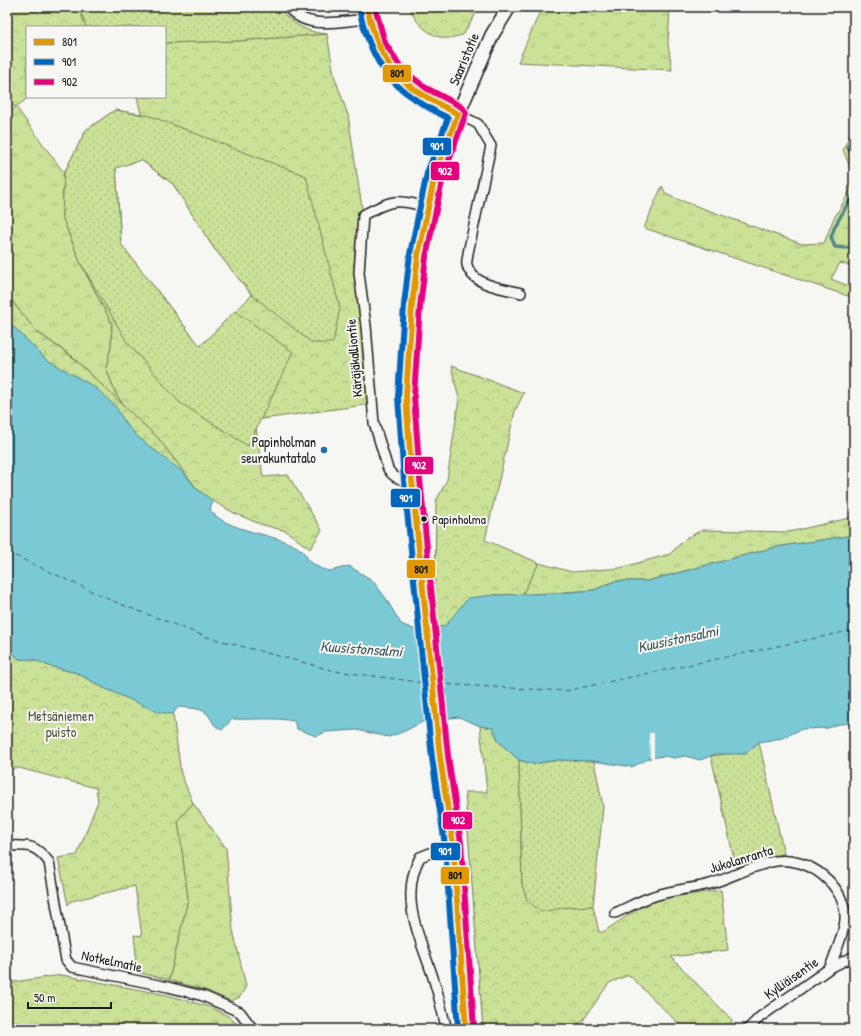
<svg xmlns="http://www.w3.org/2000/svg" width="861" height="1036" viewBox="0 0 861 1036" font-family="'Patrick Hand',sans-serif">
  <defs>
    <pattern id="grass-tufts" width="24" height="20" patternUnits="userSpaceOnUse"><rect width="24" height="20" fill="#cae197"/><path d="M3 7l-1-3M5 7V3M7 7l1-3M15 17l-1-3M17 17v-4M19 17l1-3" fill="none" stroke="#adc082"/></pattern>
    <pattern id="forest-crowns" width="20" height="18" patternUnits="userSpaceOnUse"><rect width="20" height="18" fill="#cae197"/><path d="M2 6a3 3 0 1 1 6 0M12 15a3 3 0 1 1 6 0" fill="none" stroke="#adc082"/></pattern>
    <pattern id="wetland-marsh" width="20" height="14" patternUnits="userSpaceOnUse"><rect width="20" height="14" fill="#cae197"/><path d="M1 5h8M5 5V1M11 12h8M15 12V8" fill="none" stroke="#adc082"/></pattern>
    <pattern id="park-dots" width="8" height="8" patternUnits="userSpaceOnUse"><rect width="8" height="8" fill="#cae197"/><path d="M2 2h.1M6 6h.1" fill="none" stroke="#adc082" stroke-width="1.8" stroke-linecap="round"/></pattern>
  </defs>
  <rect width="100%" height="100%" fill="#f6f6f2"/>
  <filter id="ink" filterUnits="userSpaceOnUse"><feTurbulence type="fractalNoise" baseFrequency=".025" numOctaves="2"/><feDisplacementMap in="SourceGraphic" scale="8" xChannelSelector="R" yChannelSelector="G"/><feConvolveMatrix kernelMatrix="1 2 1 2 8 2 1 2 1" color-interpolation-filters="sRGB"/></filter>
  <g filter="url(#ink)">
    <g fill="url(#grass-tufts)" stroke="#737e5a">
      <path d="M542 7H670L668 44 672 70 518 62Z"/>
      <path d="M16 107 64 173 62 216 80 262 112 324 111 347 106 368 116 394 127 410 72 356 37 332 7 295V114Z"/>
      <path d="M854 125V176L843 150Z"/>
      <path d="M854 176V267L840 263 831 279 854 288V298L644 228 662 186 666 194 674 198 802 244 824 243 833 220 850 191Z"/>
      <path d="M854 517V535L776 547 647 581H615L594 590 522 595 539 563 572 572 620 568 670 554 685 539 702 530 789 532Z"/>
      <path d="M193 803 226 848 233 930 246 986 240 997 231 1001 205 990 169 980 188 899 178 820Z"/>
    </g>
    <g fill="url(#forest-crowns)" stroke="#737e5a" fill-rule="evenodd">
      <path d="M25 7H79L86 27H27V97H29L16 107 7 103V9Z"/>
      <path d="M410 7H480L463 35C457 36 449 39 444 38 429 36 413 21 410 7Z"/>
      <path d="M327 34 334 75 348 115 363 215 359 273 372 404 255 420 263 477 288 475 322 530 310 549 286 531 260 524 234 513 213 501 197 489 158 438 127 410 116 394 106 368 111 347 112 324 80 262 62 216 64 173 86 130 115 110 141 114 137 97H165V43L237 41ZM141 160 173 184 213 247 252 295 200 346 121 244 116 167Z"/>
      <path d="M451 366 524 393 515 411 485 540 539 563 522 595H494L445 626 438 627 435 596 436 501 447 480 459 399Z"/>
      <path d="M7 648 19 659 35 660 49 666 77 673 104 688 158 711 173 714 181 774 193 803 178 820 188 899 169 980 133 971 136 955 134 935 142 936 135 886 71 901 68 905 58 858 77 855 98 801 96 788 19 768H7Z"/>
      <path d="M480 726 493 728 499 742 519 760 522 885 568 907 593 906 599 932H603L640 907 658 899 721 890 728 950 671 957 732 1020 730 1029H684L629 975 609 983 582 1022 566 1029H483L465 792H487Z"/>
      <path d="M62 975 167 995 210 1007 228 1016 243 1029H7V983Z"/>
    </g>
    <path fill="url(#wetland-marsh)" stroke="#737e5a" d="M7 295 37 332 71 356 158 438 197 489 202 493 7 399Z"/>
    <g fill="url(#park-dots)" stroke="#737e5a">
      <path d="M79 7H279C289 23 308 33 327 34L237 41 165 43V27H86Z"/>
      <path d="M115 110 150 116 306 176 340 308 333 343H312L252 295 213 247 173 184 141 160 116 168 121 244 200 346 235 311 293 352 248 446 179 402 127 342 80 262 62 216 64 173 86 130Z"/>
      <path d="M759 742 784 854 755 859 736 868 711 756 732 753 745 754Z"/>
      <path d="M519 760 533 764 558 760 594 761 603 807 593 906 568 907 541 912 527 900 522 885Z"/>
    </g>
    <path fill="#7ac9d5" stroke="#54848b" d="M7 322 15 328 46 359 96 388 116 407 126 424 138 437 184 473 197 489 213 501 210 510C230 537 301 533 308 560L321 569 331 571 349 566 372 580 385 597 401 624 416 630 445 626 468 598 494 595 558 593 594 590 615 581H647L776 547 854 535V723L839 724 828 728 802 729 782 738 759 742 745 754H716L700 760 685 756 674 758 664 756 650 758 632 767 594 761 558 760 533 764 519 760 499 742 493 728 480 726 459 717 424 721 405 731 389 737 357 730 326 732 316 736 297 729 294 721C273 717 253 720 232 719L222 730C211 724 215 724 209 716 204 707 187 708 178 707L173 714 158 712 104 688 77 673 49 666 35 660 19 659 7 648Z"/>
    <path fill="#f6f6f2" d="M649 733H654V758H650Z"/>
    <g fill="none" stroke-linecap="round" stroke-linejoin="round">
      <g stroke="#54848b" stroke-width="3.5">
        <path d="M854 135 848 146 854 161"/>
        <path d="M854 193 835 226 831 237 835 247 849 248 854 251"/>
      </g>
      <g stroke="#3d595d" stroke-width="1" stroke-dasharray="5 4" stroke-linecap="butt">
        <path d="M7 552 115 602 207 637 335 671 426 683"/>
        <path d="M439 684 565 691 854 630"/>
      </g>
      <g stroke="#1c1c1c" stroke-width="12">
        <g id="minor">
          <path d="M288 7C307 32 343 20 369 19"/>
          <path d="M458 114 478 124 491 146 468 253C468 256 466 262 467 265 472 286 504 288 521 293"/>
          <path d="M412 480C401 480 394 479 388 469L374 423 366 326 359 273 363 215C394 199 394 199 427 207"/>
          <path d="M7 846C28 845 35 844 49 862L64 950 66 960 72 967 168 987 203 996 240 1012 253 1029"/>
          <path d="M615 913C627 908 639 901 651 897 670 890 691 889 710 884 733 877 753 865 776 861 808 856 847 886 845 919 844 935 835 953 830 968"/>
          <path d="M447 1029C442 1014 440 999 435 984 423 942 397 901 420 857L453 844"/>
          <path d="M748 1029 760 1017 830 968 854 956"/>
        </g>
      </g>
      <g stroke="#1c1c1c" stroke-width="16">
        <g id="secondary">
          <path d="M367 7C378 70 403 88 458 114"/>
          <path d="M466 1029 453 844 440 757 412 480 406 396 407 367 418 256 435 175 458 114 492 35 509 7"/>
        </g>
      </g>
      <use href="#minor" stroke="#f6f6f2" stroke-width="9"/>
      <use href="#secondary" stroke="#f6f6f2" stroke-width="13"/>
      <g stroke="#f6f6f2" stroke-width="9">
        <g id="bus-1">
          <path d="M367 7C381 70 402 86 458 114"/>
          <path d="M458 114 435 175 418 256 412 306 406 396 412 480 440 757 453 844 466 1029"/>
        </g>
      </g>
      <g stroke="#f6f6f2" stroke-width="9">
        <path id="bus-2" d="M359 9C373 69 393 91 448 118L427 173 410 254 404 305 398 397 404 481 432 758 445 845 458 1029"/>
      </g>
      <g stroke="#f6f6f2" stroke-width="9">
        <path id="bus-3" d="M375 7 385 43 402 69 426 88 462 107 466 113 443 177 426 257 420 307 414 396 420 479 448 756 461 843 474 1028"/>
      </g>
      <use href="#bus-1" stroke="#e19803" stroke-width="6"/>
      <use href="#bus-2" stroke="#0065bd" stroke-width="6"/>
      <use href="#bus-3" stroke="#e5007d" stroke-width="6"/>
    </g>
  </g>
  <circle fill="#1f6fb2" stroke="#f6f6f2" stroke-width="1.5" cx="324" cy="450" r="4"/>
  <circle fill="#1c1c1c" stroke="#f6f6f2" stroke-width="1.5" cx="424" cy="519" r="3.5"/>
  <g text-anchor="middle" stroke-width="4" stroke-linejoin="round" paint-order="stroke">
    <g font-size="13" fill="#1c1c1c" stroke="#f6f6f2" text-anchor="start">
      <text x="432" y="524">Papinholma</text>
    </g>
    <g font-size="14" fill="#1c1c1c" stroke="#f6f6f2">
      <text transform="translate(464 59) rotate(-67)" y="5">Saaristotie</text>
      <text transform="translate(354 358) rotate(-95)" y="5">Käräjäkalliontie</text>
      <text transform="translate(741 859) rotate(-17)" y="5">Jukolanranta</text>
      <text transform="translate(112 961) rotate(12)" y="5">Notkelmatie</text>
      <text transform="translate(791 978) rotate(-35)" y="5">Kylliäisentie</text>
    </g>
    <g font-size="14" fill="#1c1c1c" stroke="#f6f6f2" text-anchor="end">
      <text x="316" y="447">Papinholman<tspan x="316" dy="16">seurakuntatalo</tspan></text>
    </g>
    <g font-size="14" fill="#505741" stroke="#f6f6f2">
      <text x="61" y="721">Metsäniemen<tspan x="61" dy="16">puisto</tspan></text>
    </g>
    <g font-size="15" font-style="italic" fill="#3d595d" stroke="#f6f6f2">
      <text transform="translate(678 639) rotate(-12)" y="5">Kuusistonsalmi</text>
      <text transform="translate(361 649) rotate(4)" y="5">Kuusistonsalmi</text>
    </g>
  </g>
  <g stroke="#f6f6f2" stroke-width="1.5">
    <rect x="382" y="64" width="30" height="19" rx="4" fill="#e19803"/>
    <rect x="422" y="137" width="30" height="19" rx="4" fill="#0065bd"/>
    <rect x="430" y="161" width="30" height="20" rx="4" fill="#e5007d"/>
    <rect x="404" y="456" width="30" height="19" rx="4" fill="#e5007d"/>
    <rect x="390" y="488" width="31" height="20" rx="4" fill="#0065bd"/>
    <rect x="406" y="559" width="30" height="20" rx="4" fill="#e19803"/>
    <rect x="442" y="811" width="31" height="19" rx="4" fill="#e5007d"/>
    <rect x="430" y="842" width="31" height="19" rx="4" fill="#0065bd"/>
    <rect x="440" y="866" width="30" height="19" rx="4" fill="#e19803"/>
  </g>
  <g font-size="11" text-anchor="middle" font-weight="bold" fill="#fff">
    <text x="437" y="150">901</text>
    <text x="445" y="175">902</text>
    <text x="419" y="469">902</text>
    <text x="406" y="502">901</text>
    <text x="458" y="824">902</text>
    <text x="445" y="855">901</text>
  </g>
  <g font-size="11" text-anchor="middle" font-weight="bold" fill="#111">
    <text x="397" y="77">801</text>
    <text x="421" y="573">801</text>
    <text x="455" y="879">801</text>
  </g>
  <rect width="861" height="1036" fill="none" stroke="#f6f6f2" stroke-width="24"/>
  <rect x="12" y="12" width="837" height="1012" fill="none" stroke="#1c1c1c" stroke-width="1.5" filter="url(#ink)"/>
  <rect x="26" y="26" width="140" height="72" fill="#f6f6f2" stroke="#9f9f9c"/>
  <rect x="34" y="39" width="20" height="6" fill="#e19803" stroke="#9f9f9c"/>
  <text x="62" y="46" font-size="12" fill="#1c1c1c">801</text>
  <rect x="34" y="59" width="20" height="6" fill="#0065bd" stroke="#9f9f9c"/>
  <text x="62" y="66" font-size="12" fill="#1c1c1c">901</text>
  <rect x="34" y="79" width="20" height="6" fill="#e5007d" stroke="#9f9f9c"/>
  <text x="62" y="86" font-size="12" fill="#1c1c1c">902</text>
  <path d="M28 1002v6h83v-6" fill="none" stroke="#1c1c1c" stroke-width="2"/>
  <text x="34" y="1002" font-size="12" fill="#1c1c1c" stroke="#f6f6f2" stroke-width="3" paint-order="stroke">50 m</text>
</svg>
